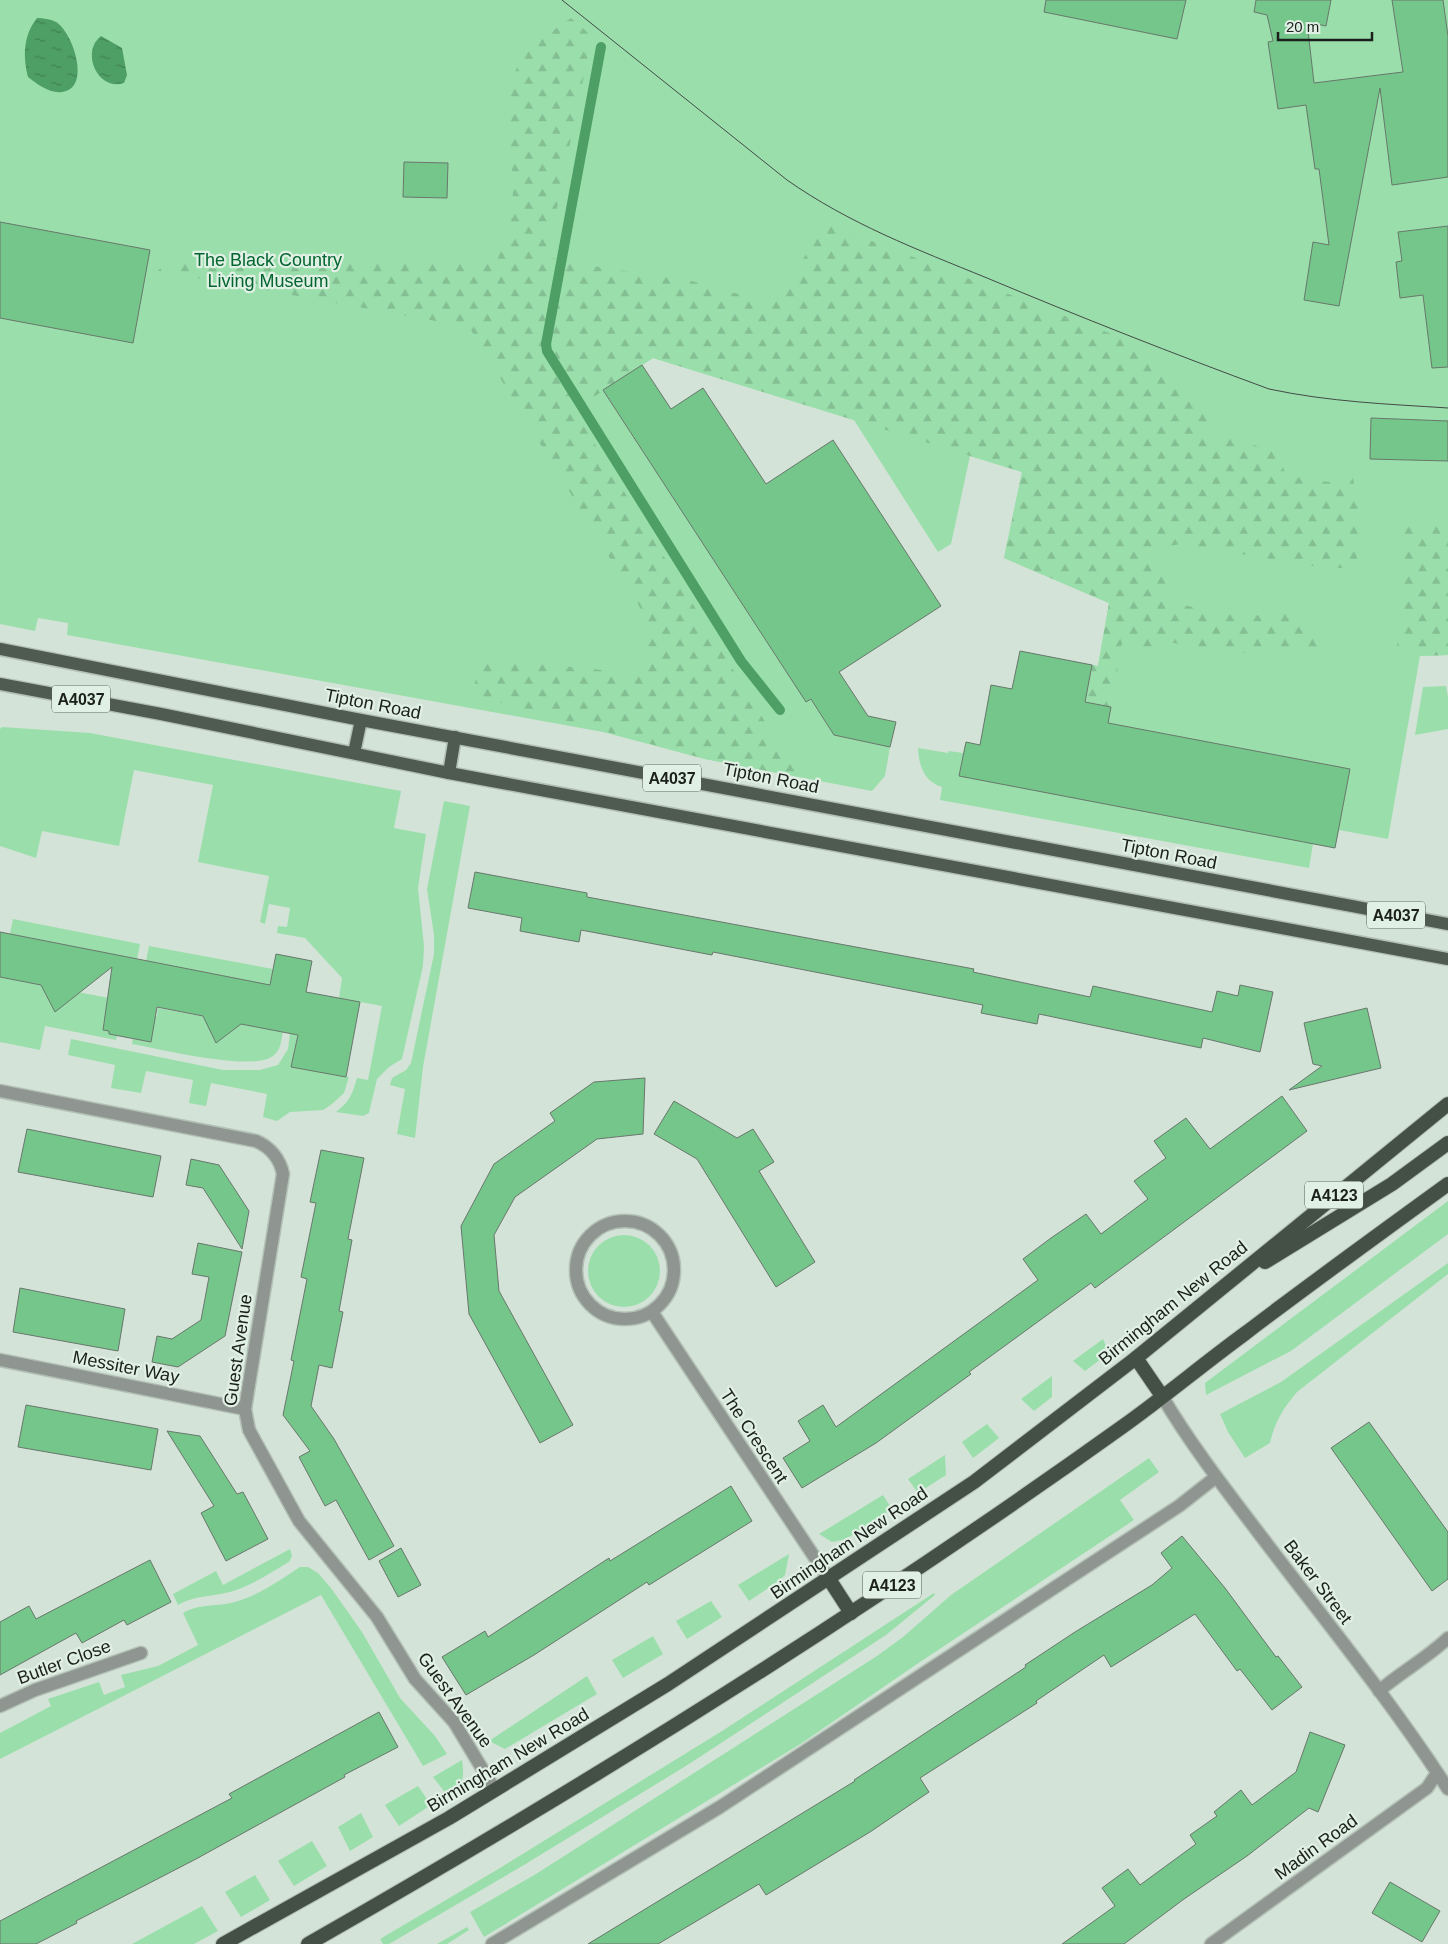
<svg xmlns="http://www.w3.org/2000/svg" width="1448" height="1944" viewBox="0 0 1448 1944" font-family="Arial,sans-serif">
  <defs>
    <pattern id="forest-firs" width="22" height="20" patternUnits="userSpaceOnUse" patternTransform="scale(1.25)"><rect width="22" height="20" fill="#9adfab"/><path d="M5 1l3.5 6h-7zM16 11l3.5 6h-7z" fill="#84bf93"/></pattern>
    <pattern id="water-ripples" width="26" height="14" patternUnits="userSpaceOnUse" patternTransform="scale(1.25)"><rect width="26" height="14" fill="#4e9f66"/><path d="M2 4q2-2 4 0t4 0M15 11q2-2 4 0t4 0" fill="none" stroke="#408153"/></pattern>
  </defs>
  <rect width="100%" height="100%" fill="#d4e3d7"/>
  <g fill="#9adfab">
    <path d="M0 0H1448V655L1420 656 1388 839 1339 830 1335 848 1313 844 1309 868 940 800 942 787C923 781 919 765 918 748L948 753 949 751 963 753 966 742 985 746 989 723 984 722 991 685 1012 689 1020 651 1098 666 1109 603 1004 558 1022 472 970 456 951 544 938 552 854 420 653 358 642 365 529 337 574 410 603 390 806 702 811 699 834 735 890 747 885 776 872 791 705 759 603 732 67 635 68 623 38 618 35 631 0 624Z"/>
    <path d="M1446 686 1448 697V729L1415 735 1423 687Z"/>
    <path d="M2 727 90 733 401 791 394 828 426 834 418 888 424 946 423 966 402 1059 389 1067 377 1079 369 1113 363 1116 336 1112C350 1101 352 1095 357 1078L368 1080 382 1006 339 998 342 978 305 938 277 933 278 926 287 927 290 908 269 904 265 924 260 922 269 876 198 862 213 785 134 770 119 846 42 831 36 858 0 846V729Z"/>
    <path d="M444 801 470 806 423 1067 415 1138 397 1134 405 1089 390 1085 392 1078 406 1070 411 1063 434 954V935L427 889Z"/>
    <path d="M13 919 140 944 137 959 10 934Z"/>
    <path d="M149 946 273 969 270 985 146 961Z"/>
    <path d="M0 977 109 998 113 1017 104 1020 103 1030 109 1031V1034L117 1036 116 1040 45 1026 40 1050 0 1042Z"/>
    <path d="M158 1008 211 1018 209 1028 212 1036 223 1038 230 1032 232 1022 283 1032C281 1041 281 1050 273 1056 253 1072 160 1049 132 1044L133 1039 151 1042 148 1024 157 1016Z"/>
    <path d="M290 1033 298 1035 292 1067 349 1077 344 1093 332 1104 323 1110 290 1112 277 1121 263 1117 267 1094 211 1083 206 1106 189 1103 193 1080 146 1071 141 1093 111 1088 115 1065 68 1055 71 1039 223 1070H260L278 1065 288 1049Z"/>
    <path d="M1448 1201V1234L1291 1351 1206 1395 1205 1383Z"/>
    <circle cx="624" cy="1271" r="36"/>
    <path d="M1448 1263V1274L1297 1392C1283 1409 1275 1421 1270 1443L1245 1458 1228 1432 1220 1414 1281 1382Z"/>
    <path d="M1103 1339 1109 1353 1085 1371 1073 1361Z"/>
    <path d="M1052 1376V1397L1034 1411 1021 1399Z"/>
    <path d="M987 1424 999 1438 973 1458 962 1442Z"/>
    <path d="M945 1455 946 1475 918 1493 908 1479Z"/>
    <path d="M1149 1458 1159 1472 1120 1500 1134 1520 920 1662 802 1743 484 1937 470 1912 536 1874 877 1656 903 1637 951 1595Z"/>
    <path d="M883 1495 892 1509 846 1539 832 1542 819 1534Z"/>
    <path d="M290 1549 292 1556 289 1562C270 1573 251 1586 230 1592 210 1597 196 1595 178 1605L173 1594 216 1571 223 1585Z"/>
    <path d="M789 1554 785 1575 779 1581 749 1601 738 1585Z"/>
    <path d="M300 1567H308L318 1573 331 1588 362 1632 400 1698 435 1736 447 1754 423 1766 321 1595 0 1759V1733L51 1706 48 1699 99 1682 104 1695 125 1687 121 1675 158 1666 198 1645 183 1613C200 1603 217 1607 235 1602 259 1595 280 1580 300 1567Z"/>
    <path d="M934 1593 935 1595 886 1635 689 1764 524 1865 389 1944H383L380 1939 500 1868 722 1731Z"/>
    <path d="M711 1601 722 1617 687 1639 676 1621Z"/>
    <path d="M653 1636 663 1654 623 1678 612 1660Z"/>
    <path d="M587 1676 597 1694 505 1749 489 1741Z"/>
    <path d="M462 1760C465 1779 462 1784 450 1799L433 1777Z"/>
    <path d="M418 1786 431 1805 399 1826 385 1805Z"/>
    <path d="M361 1813 373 1837 350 1851 338 1827Z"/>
    <path d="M312 1841 327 1866 294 1886 278 1861Z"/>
    <path d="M255 1875 270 1900 241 1917 225 1892Z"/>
    <path d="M202 1906 218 1931 194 1944H132Z"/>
    <path d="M467 1927 469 1930 447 1944H437Z"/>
  </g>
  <g fill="url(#forest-firs)">
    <path d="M571 18 592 36 547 257 586 265 692 281 728 292 760 297 778 298 828 220 864 238 1132 342 1214 417 1210 433 1279 452 1285 474C1306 478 1332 487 1353 478L1362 527 1355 569 1312 566 1182 544 1153 548 1173 603 1243 617 1285 612 1329 646 1233 654 1169 642 1166 653 1122 643 1111 707 1041 694 1087 693 1092 665 1098 666 1109 603 1004 558 1022 472 653 358 574 410 799 777 705 759 473 695 479 658 643 674 650 624 469 327 158 271C164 263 170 261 179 259L464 261 496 265C504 238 514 212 513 183 511 140 498 97 523 56 530 45 559 27 571 18Z"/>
    <path d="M1448 523V655L1420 656 1397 646 1403 584 1401 524Z"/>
  </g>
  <g fill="url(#water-ripples)">
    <path d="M37 18C43 18 50 19 56 22 73 32 92 89 62 92 50 94 37 84 28 77 23 56 23 36 37 18Z"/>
    <path d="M101 36 122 48 127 75 124 83C98 92 80 52 101 36Z"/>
  </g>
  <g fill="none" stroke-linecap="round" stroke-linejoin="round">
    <path stroke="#4e9f66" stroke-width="10" d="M601 47 546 344 547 351 741 661 780 710"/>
  </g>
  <g fill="#74c68a" stroke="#69776c">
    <path d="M1046 0H1186L1177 39 1044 12Z"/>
    <path d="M1256 0H1331L1326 26 1307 22 1314 83 1403 72 1392 0H1443L1448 36V177L1392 185 1380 88 1339 306 1304 300 1313 242 1329 245 1319 169H1315L1306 105 1278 109 1268 42 1273 41 1267 15 1254 12Z"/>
    <path d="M404 162 448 163 447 198 403 197Z"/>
    <path d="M0 222 150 250 133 343 0 318Z"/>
    <path d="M1448 226V367L1432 368 1423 295 1400 298 1396 262 1402 261 1398 232Z"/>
    <path d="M642 365 671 409 703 388 766 484 833 440 941 606 839 672 868 716 896 722 890 747 834 735 811 699 806 702 603 390Z"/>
    <path d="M1371 418 1448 421V461L1370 459Z"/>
    <path d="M1020 651 1092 665 1085 702 1111 707 1108 723 1350 769 1335 848 959 776 966 742 980 745 991 685 1012 689Z"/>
    <path d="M475 872 587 893V897L974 969 973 972 1090 997 1093 986 1212 1012 1217 991 1238 996 1240 985 1273 992 1260 1052 1203 1038 1201 1048 1039 1014 1037 1024 981 1013 983 1005 713 952 712 955 581 930 579 942 520 931 522 918 468 908Z"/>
    <path d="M0 932 270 985 276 954 312 961 306 992 360 1002 346 1077 291 1067 298 1035 241 1024 216 1043 203 1016 157 1007 151 1042 109 1034V1031L103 1030 112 967 55 1012 41 985 0 977Z"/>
    <path d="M1367 1008 1381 1068 1289 1090 1322 1066 1313 1064 1304 1023Z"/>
    <path d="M645 1078 643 1134 597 1139 515 1197 494 1235 499 1291 573 1425 540 1443 469 1314 461 1226 494 1164 555 1121 550 1113 594 1082Z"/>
    <path d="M1282 1096 1307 1131 1095 1288 1091 1283 969 1372 971 1374 876 1443 802 1488 783 1458 810 1441 798 1421 823 1405 836 1427 1038 1280 1023 1259 1051 1238 1086 1214 1101 1234 1148 1199 1134 1181 1166 1158 1154 1141 1186 1118 1210 1149Z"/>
    <path d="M674 1101 737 1138 753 1129 774 1162 759 1171 815 1262 776 1287 697 1159 654 1134Z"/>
    <path d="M27 1129 161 1156 153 1197 18 1172Z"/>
    <path d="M321 1150 364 1158 348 1239 352 1240 339 1311 343 1312 332 1368 319 1365 311 1406 334 1439 394 1546 369 1560 336 1500 325 1506 299 1457 310 1451 283 1415 294 1361 291 1360 307 1279 301 1277 316 1203 310 1202Z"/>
    <path d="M191 1159 219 1165 249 1211 242 1249 203 1188 186 1185Z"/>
    <path d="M198 1243 242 1252 225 1336 178 1367 152 1362 157 1336 172 1339 201 1320 209 1277 192 1274Z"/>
    <path d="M20 1288 125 1309 118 1351 13 1332Z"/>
    <path d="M26 1405 158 1429 151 1470 18 1447Z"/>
    <path d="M1369 1422 1448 1532V1579L1432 1591 1331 1448Z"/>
    <path d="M167 1431 200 1436 237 1494 243 1492 268 1539 226 1561 201 1513 214 1506Z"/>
    <path d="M731 1486 752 1521 649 1585 647 1582 534 1655 466 1695 442 1657 485 1631 488 1637 609 1558 610 1561Z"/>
    <path d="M1182 1536 1225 1588 1276 1657 1278 1656 1302 1687 1272 1710 1240 1669 1237 1671 1195 1614 1111 1667 1104 1655 1036 1701 1037 1703 920 1778 929 1792 870 1832 766 1895 759 1884 658 1944H588L855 1781 854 1780 1026 1667 1025 1665 1075 1632 1152 1585 1172 1568 1161 1553Z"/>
    <path d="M401 1548 421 1585 398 1597 379 1561Z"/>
    <path d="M150 1560 171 1602 127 1625 124 1620 82 1643 76 1633 0 1675V1622L29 1606 36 1619Z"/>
    <path d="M379 1712 398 1747 344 1775 345 1777 196 1859 76 1921 77 1923 36 1944H0V1921L232 1798 229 1794Z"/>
    <path d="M1310 1732 1345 1745 1318 1812 1309 1808 1247 1856 1184 1899 1124 1944H1062L1115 1906 1102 1888 1128 1869 1140 1885 1196 1844 1190 1835 1217 1816 1214 1812 1241 1790 1252 1805 1296 1772Z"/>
    <path d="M1390 1882 1440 1911 1422 1942 1372 1913Z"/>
  </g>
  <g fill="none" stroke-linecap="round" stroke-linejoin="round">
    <g stroke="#b3c0b5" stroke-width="15">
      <g id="minor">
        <path d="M0 1091 256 1141C270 1147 280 1159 283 1174L245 1409 249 1430 299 1521 377 1617 415 1679 454 1722 495 1790"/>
        <circle cx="625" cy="1270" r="49"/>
        <path d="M652 1312 829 1579"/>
        <path d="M0 1360 245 1409"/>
        <path d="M1162 1396C1191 1445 1226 1490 1261 1536 1324 1619 1391 1701 1448 1789"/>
        <path d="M1379 1691C1401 1672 1427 1658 1448 1638"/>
        <path d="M0 1706 35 1690 141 1653"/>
        <path d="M492 1944 720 1807 1179 1506 1216 1477"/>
        <path d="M1211 1944 1427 1788 1437 1773"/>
      </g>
    </g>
    <g stroke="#b3c0b5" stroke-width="15">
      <g id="primary">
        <path d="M0 649 361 720 1448 924"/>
        <path d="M0 684 161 714 449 773 1448 959"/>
        <path d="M354 753 361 720"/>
        <path d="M449 773 455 737"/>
      </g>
    </g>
    <g stroke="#b3c0b5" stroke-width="16">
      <g id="trunk">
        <path d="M1265 1262 1392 1184 1448 1143"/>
        <path d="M1136 1358 1162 1396"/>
        <path d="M829 1579 851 1613"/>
        <path d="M223 1944 449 1818 668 1684 974 1482 1136 1358 1448 1104"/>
        <path d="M308 1944C587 1785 861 1614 1122 1427 1163 1398 1202 1365 1243 1335 1310 1284 1379 1234 1448 1184"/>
      </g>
    </g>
    <use href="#minor" stroke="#8f9591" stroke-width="12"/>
    <use href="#primary" stroke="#4f5a51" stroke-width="12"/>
    <use href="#trunk" stroke="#445046" stroke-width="14"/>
    <path stroke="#434a45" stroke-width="1" d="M562 0 787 180C850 224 916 249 987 278 1080 317 1174 354 1269 389 1330 402 1387 404 1448 408"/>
  </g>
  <g text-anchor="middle" stroke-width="4.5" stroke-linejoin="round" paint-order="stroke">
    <g fill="#e1f0e4" stroke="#565e58" stroke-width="1">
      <rect x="52" y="685.5" width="58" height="27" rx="4"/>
      <rect x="643" y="764.5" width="58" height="27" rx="4"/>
      <rect x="1367" y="901.5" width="58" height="27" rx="4"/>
      <rect x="1305" y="1181.5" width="58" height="27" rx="4"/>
      <rect x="863" y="1571.5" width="58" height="27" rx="4"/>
    </g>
    <g font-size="16" font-weight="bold" fill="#1b201c">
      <text x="81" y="705">A4037</text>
      <text x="672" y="784">A4037</text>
      <text x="1396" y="921">A4037</text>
      <text x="1334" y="1201">A4123</text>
      <text x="892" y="1591">A4123</text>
    </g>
    <g font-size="18" fill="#036630" stroke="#e1f0e4">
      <text x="268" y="266">The Black Country<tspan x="268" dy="21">Living Museum</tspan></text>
    </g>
    <g font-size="18" fill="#1b201c" stroke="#e1f0e4">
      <text transform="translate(373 704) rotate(11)" y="6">Tipton Road</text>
      <text transform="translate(771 778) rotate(11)" y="6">Tipton Road</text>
      <text transform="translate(1169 854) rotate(11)" y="6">Tipton Road</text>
      <text transform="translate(1173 1303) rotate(-39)" y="6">Birmingham New Road</text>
      <text transform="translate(238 1350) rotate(-82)" y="6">Guest Avenue</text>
      <text transform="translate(126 1367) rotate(11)" y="6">Messiter Way</text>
      <text transform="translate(754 1436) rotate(57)" y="6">The Crescent</text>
      <text transform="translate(849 1543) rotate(-34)" y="6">Birmingham New Road</text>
      <text transform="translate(1318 1582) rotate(53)" y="6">Baker Street</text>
      <text transform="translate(64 1662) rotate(-20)" y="6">Butler Close</text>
      <text transform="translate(455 1700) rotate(54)" y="6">Guest Avenue</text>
      <text transform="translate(508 1760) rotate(-31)" y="6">Birmingham New Road</text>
      <text transform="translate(1316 1847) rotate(-36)" y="6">Madin Road</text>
    </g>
  </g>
  <path d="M1278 32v8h94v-8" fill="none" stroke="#1b201c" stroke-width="2.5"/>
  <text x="1286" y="32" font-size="15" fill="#1b201c" stroke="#e1f0e4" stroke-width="4" paint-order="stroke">20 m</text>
</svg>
